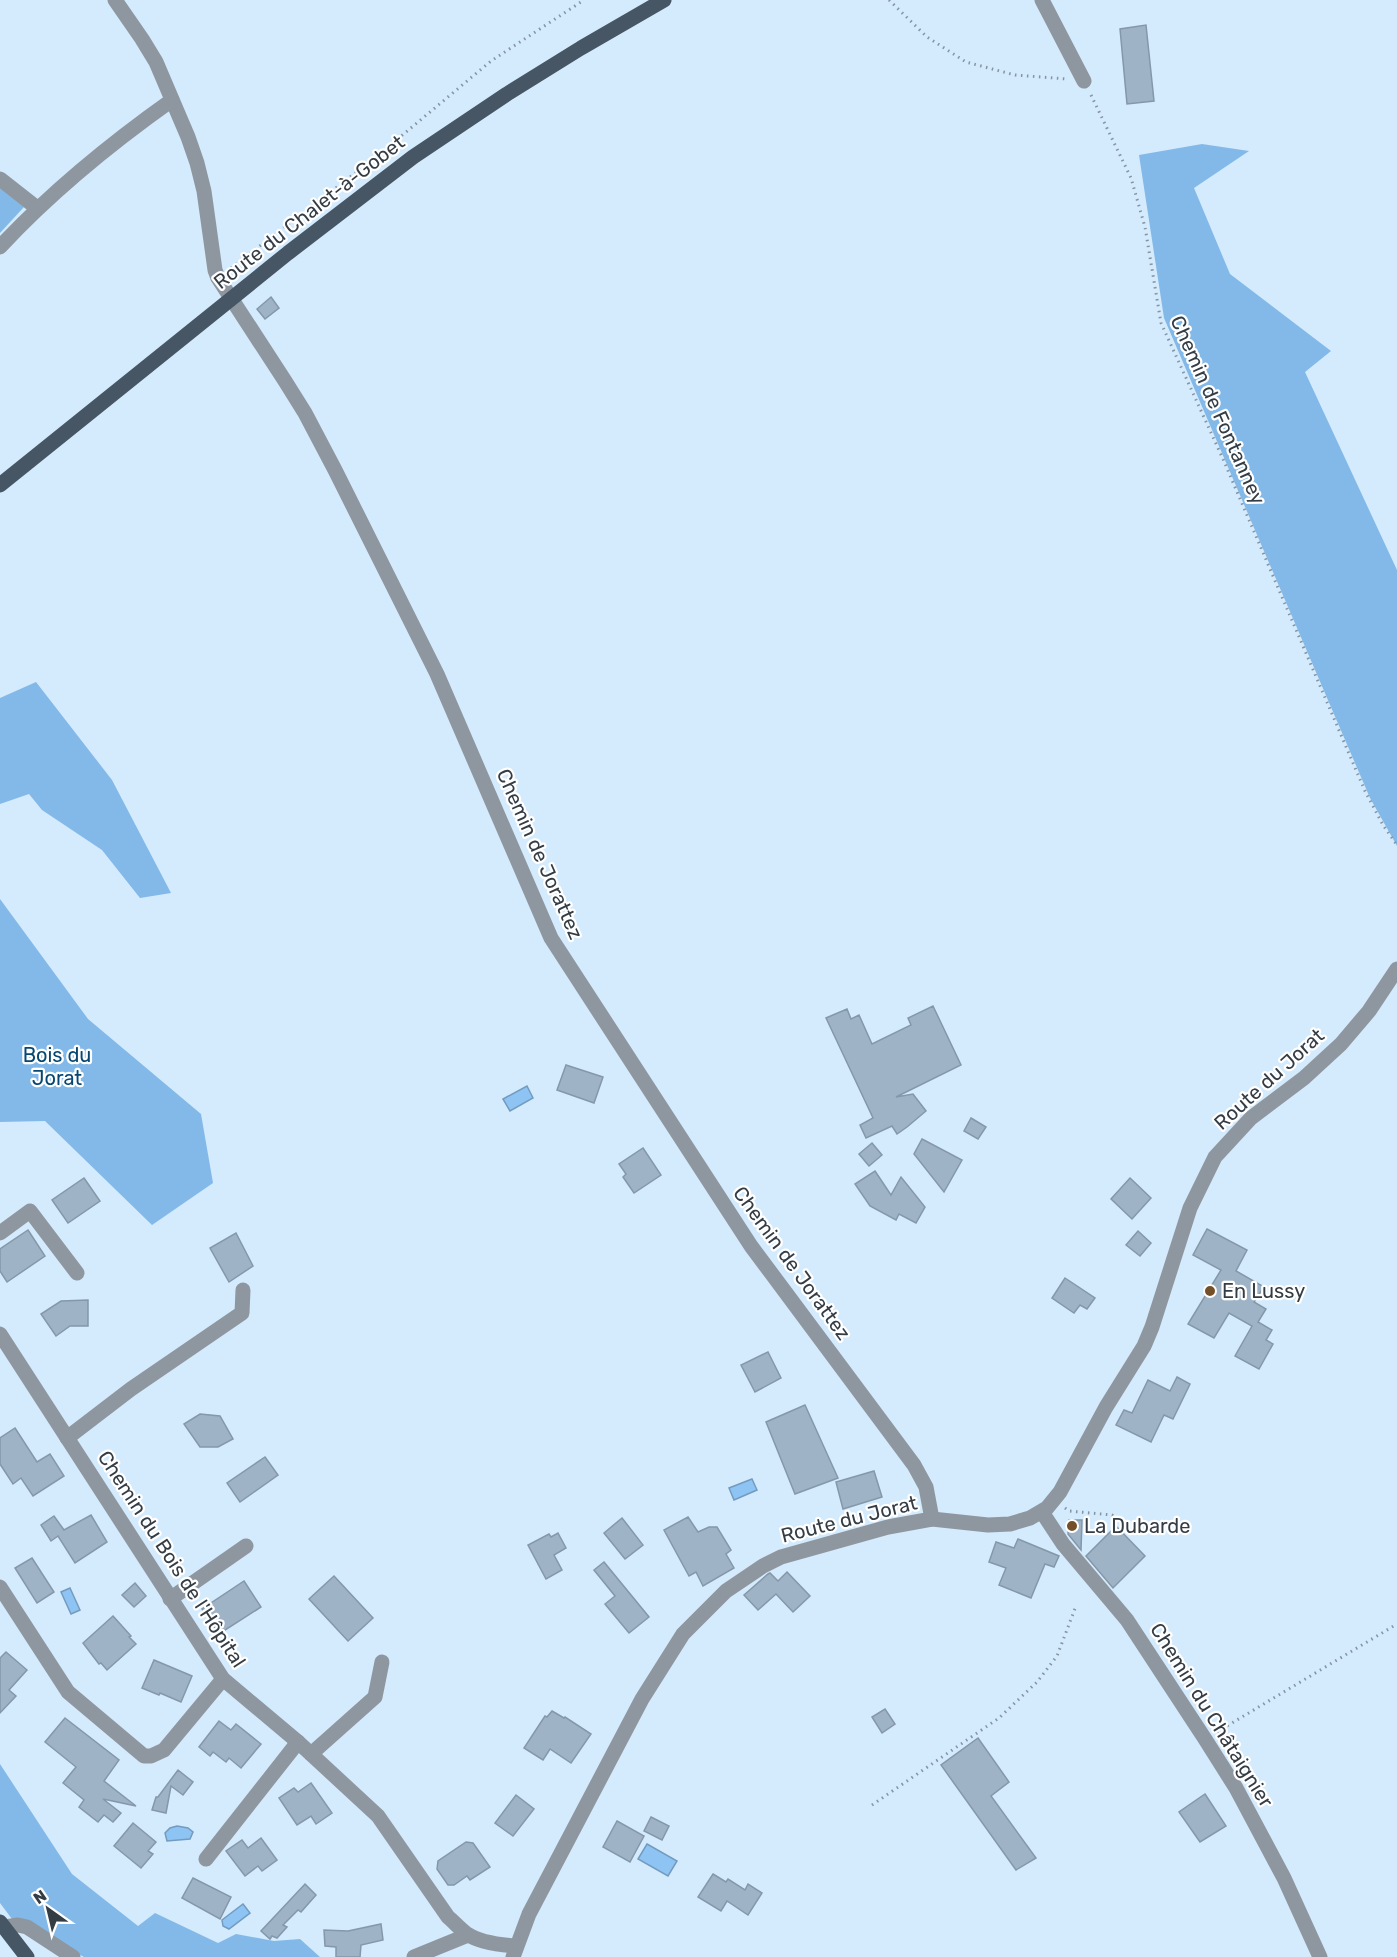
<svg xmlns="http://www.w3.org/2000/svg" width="1397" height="1957" viewBox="0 0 1397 1957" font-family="Rubik,sans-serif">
  <rect width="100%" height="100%" fill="#d4eafd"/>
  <g fill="#83b9e8">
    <path d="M1202 144 1249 151 1194 188 1230 274 1331 351 1305 372 1397 570V846L1370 798 1164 318 1139 155Z"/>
    <path d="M0 188 24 207 0 233Z"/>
    <path d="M36 682 112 780 171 893 140 898 102 850 42 810 29 794 0 804V698Z"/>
    <path d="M0 899 88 1019 201 1114 213 1183 152 1225 45 1121 0 1122Z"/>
    <path d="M0 1764 72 1874 138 1926 155 1913 218 1943 236 1934 274 1941 300 1939 320 1957H84L12 1919 0 1903Z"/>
  </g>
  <g fill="#8ec4f4" stroke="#739bbf" stroke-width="1.5">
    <path d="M527 1086 533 1098 510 1111 503 1099Z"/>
    <path d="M752 1479 757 1490 734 1500 729 1488Z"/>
    <path d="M70 1588 80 1610 71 1614 61 1592Z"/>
    <path d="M177 1826 188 1828 193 1832 190 1839 167 1841 165 1833 170 1828Z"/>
    <path d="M647 1844 677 1861 668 1876 638 1859Z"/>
    <path d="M243 1904 250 1913 229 1929 223 1926 222 1920Z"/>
  </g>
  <g fill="#9fb3c6" stroke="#8498aa" stroke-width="1.5">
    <path d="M1146 25 1154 101 1127 104 1120 29Z"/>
    <path d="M271 297 279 308 265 319 257 309Z"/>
    <path d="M933 1006 961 1065 896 1097 913 1094 926 1111 907 1127 897 1134 892 1126 866 1138 860 1125 873 1118 826 1018 847 1009 851 1019 859 1015 872 1044 911 1025 908 1018Z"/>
    <path d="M566 1065 603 1077 594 1103 557 1090Z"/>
    <path d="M971 1118 986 1127 978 1139 964 1131Z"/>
    <path d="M922 1139 962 1160 944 1192 914 1154Z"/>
    <path d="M872 1143 882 1155 869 1166 859 1154Z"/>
    <path d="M643 1148 661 1175 634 1193 623 1177 626 1174 619 1164Z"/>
    <path d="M875 1171 891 1195 901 1177 925 1207 916 1223 899 1214 896 1220 870 1206 855 1184Z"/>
    <path d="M84 1178 100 1201 68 1223 52 1200Z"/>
    <path d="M1130 1178 1151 1198 1132 1219 1111 1199Z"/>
    <path d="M1207 1229 1247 1250 1236 1271 1264 1287 1254 1302 1266 1309 1258 1322 1272 1330 1266 1340 1273 1344 1259 1369 1235 1356 1252 1326 1229 1313 1214 1338 1188 1324 1221 1270 1193 1255Z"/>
    <path d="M28 1230 45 1256 7 1282 0 1271V1249Z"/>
    <path d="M1138 1231 1151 1243 1140 1256 1126 1245Z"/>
    <path d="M236 1233 253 1266 229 1282 210 1248Z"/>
    <path d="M1065 1278 1095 1298 1087 1309 1080 1305 1074 1313 1052 1298Z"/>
    <path d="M88 1300V1326H70L56 1336 41 1314 61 1301Z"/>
    <path d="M768 1352 781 1378 755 1392 741 1365Z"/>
    <path d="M1177 1377 1190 1384 1173 1419 1164 1415 1151 1442 1116 1425 1124 1410 1132 1413 1148 1380 1170 1391Z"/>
    <path d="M805 1405 838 1478 795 1494 766 1422Z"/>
    <path d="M200 1414 220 1416 233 1439 218 1447H200L184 1424Z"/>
    <path d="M15 1428 37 1462 50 1454 64 1476 33 1496 21 1478 13 1484 0 1464V1438Z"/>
    <path d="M265 1457 278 1475 240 1502 227 1483Z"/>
    <path d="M874 1471 882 1497 843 1509 836 1482Z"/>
    <path d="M91 1515 107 1542 75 1563 58 1536 51 1541 41 1525 54 1516 64 1530Z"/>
    <path d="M688 1517 698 1532 709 1527H717L731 1550 726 1554 734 1568 703 1586 696 1572 689 1576 664 1530Z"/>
    <path d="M622 1518 643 1545 625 1559 604 1533Z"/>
    <path d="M1069 1520H1082L1081 1550 1068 1534Z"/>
    <path d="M1116 1526 1145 1556 1113 1588 1086 1556Z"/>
    <path d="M558 1533 566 1548 554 1555 562 1570 546 1579 528 1545 549 1534 551 1537Z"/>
    <path d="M1018 1539 1059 1556 1054 1567 1045 1564 1031 1598 999 1585 1006 1568 989 1562 996 1542 1014 1548Z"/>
    <path d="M32 1558 54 1592 37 1603 15 1568Z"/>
    <path d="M604 1562 649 1617 629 1633 605 1604 615 1596 594 1570Z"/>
    <path d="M787 1572 810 1596 793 1612 776 1594 758 1610 744 1595 768 1574 770 1573 778 1581Z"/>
    <path d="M334 1576 373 1618 348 1641 309 1599Z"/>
    <path d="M244 1581 261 1607 219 1634 202 1609Z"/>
    <path d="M135 1583 146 1596 134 1607 122 1595Z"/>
    <path d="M113 1616 131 1636 129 1637 136 1644 107 1670 101 1663 99 1664 83 1643Z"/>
    <path d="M6 1652 27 1670 9 1690 16 1696 0 1713V1658Z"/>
    <path d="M154 1660 192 1676 181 1702 160 1693 159 1695 142 1688Z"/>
    <path d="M885 1709 895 1724 882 1733 872 1717Z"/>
    <path d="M552 1711 564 1718 565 1717 591 1734 571 1763 550 1749 543 1760 524 1748 545 1716 547 1717Z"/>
    <path d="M65 1718 119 1760 104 1781 136 1806 103 1799 121 1813 113 1822 104 1815 98 1822 79 1807 84 1800 63 1783 76 1767 45 1742Z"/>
    <path d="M219 1721 231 1730 236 1724 261 1744 241 1768 229 1758 226 1762 213 1752 210 1756 199 1747Z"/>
    <path d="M978 1738 1009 1782 991 1796 1036 1858 1016 1870 941 1765Z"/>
    <path d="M178 1770 193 1782 183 1795 171 1786 166 1813 152 1810 156 1797H158Z"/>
    <path d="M311 1783 332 1813 316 1824 311 1816 297 1825 279 1798 294 1788 298 1792Z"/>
    <path d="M1205 1794 1226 1826 1200 1842 1179 1812Z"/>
    <path d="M516 1795 534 1809 513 1836 495 1823Z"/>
    <path d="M651 1817 669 1826 662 1840 644 1831Z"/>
    <path d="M617 1821 644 1836 630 1862 603 1847Z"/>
    <path d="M133 1823 156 1842 148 1851 153 1854 141 1868 114 1846Z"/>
    <path d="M261 1838 277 1860 262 1871 258 1866 245 1876 226 1851 242 1840 248 1848Z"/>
    <path d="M466 1842 473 1843 490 1867 470 1880 467 1876 454 1885H448L437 1869 438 1861Z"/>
    <path d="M713 1874 726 1882 728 1879 745 1890 748 1884 762 1893 748 1915 727 1901 721 1911 698 1897Z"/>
    <path d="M193 1878 231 1897 220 1919 182 1898Z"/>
    <path d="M305 1884 316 1895 301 1912 298 1910 283 1925 287 1927 277 1938 272 1936 270 1939 261 1931Z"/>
    <path d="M381 1924 383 1940 361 1945 360 1957H336V1947L325 1946 324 1930 348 1931Z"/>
  </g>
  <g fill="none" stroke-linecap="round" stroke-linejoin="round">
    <g stroke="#8594a1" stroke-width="3" stroke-dasharray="1.5 4.5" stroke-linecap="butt">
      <path d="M889 0 927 37 966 62 1015 75 1067 79"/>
      <path d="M1091 95 1131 178 1145 227 1161 323 1223 459 1365 791 1383 825 1397 845"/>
      <path d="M231 268 375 158 491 61 584 0"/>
      <path d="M1065 1508 1069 1511 1112 1515 1140 1532"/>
      <path d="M1217 1732 1397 1624"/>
      <path d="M872 1805 999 1718 1037 1682 1057 1656 1076 1606"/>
    </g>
    <g stroke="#8e979f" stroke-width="15">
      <path d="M115 0 142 39 156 62 188 137 197 163 204 191 215 270 218 278 285 381 305 413 335 470 437 674 551 938 751 1246 914 1465 926 1487 932 1519"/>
      <path d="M1042 0 1084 81"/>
      <path d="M0 179 37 208"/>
      <path d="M0 247C52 191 110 144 172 100"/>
      <path d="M0 1233 30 1211 77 1273"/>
      <path d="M0 1334 223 1679 298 1742 378 1816 448 1917C454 1922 460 1929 467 1934 479 1942 501 1945 516 1946"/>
      <path d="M67 1438 131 1389 242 1313 243 1290"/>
      <path d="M1042 1512 1063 1544 1127 1620 1205 1739 1236 1788 1284 1878 1320 1957"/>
      <path d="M0 1587 68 1692 144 1756H151L164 1750 223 1679"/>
      <path d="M170 1599 246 1546"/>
      <path d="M311 1754 375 1697 382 1662"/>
      <path d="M206 1859 298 1742"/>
      <path d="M5 1927 18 1925 27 1927 73 1957"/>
      <path d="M414 1957 468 1935"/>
      <path d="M513 1957 529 1914 642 1699 683 1634 726 1591 763 1566 781 1557 888 1527 932 1519 988 1525 1010 1524 1030 1518 1047 1508 1060 1492 1106 1407 1144 1346 1152 1327 1190 1208 1215 1157 1251 1118 1304 1078 1341 1044 1369 1011 1397 969"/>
    </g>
    <g stroke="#465664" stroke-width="15">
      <path d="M0 485 288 253 413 157 507 94 581 48 664 0"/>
      <path d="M0 1922 27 1957"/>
    </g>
  </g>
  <g fill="#74502a" stroke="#fff" stroke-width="2">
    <circle cx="1210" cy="1291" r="6"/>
    <circle cx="1072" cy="1526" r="6"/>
  </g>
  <g text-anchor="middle" stroke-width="4.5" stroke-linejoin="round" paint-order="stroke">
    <g font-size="20" fill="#343c44" stroke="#fff">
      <text transform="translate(309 212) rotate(-38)" y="7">Route du Chalet-à-Gobet</text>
      <text transform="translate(1218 410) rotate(66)" y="7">Chemin de Fontanney</text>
      <text transform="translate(540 854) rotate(66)" y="7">Chemin de Jorattez</text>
      <text transform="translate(1269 1079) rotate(-42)" y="7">Route du Jorat</text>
      <text transform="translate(792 1263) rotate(54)" y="7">Chemin de Jorattez</text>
      <text transform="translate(849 1519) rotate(-14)" y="7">Route du Jorat</text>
      <text transform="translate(172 1559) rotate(57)" y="7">Chemin du Bois de l'Hôpital</text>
      <text transform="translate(1212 1715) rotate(58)" y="7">Chemin du Châtaignier</text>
    </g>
    <g font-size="20" fill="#064773" stroke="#fff">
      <text x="57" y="1062">Bois du<tspan x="57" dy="23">Jorat</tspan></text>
    </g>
    <g font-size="20" fill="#343c44" stroke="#fff" text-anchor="start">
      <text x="1222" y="1298">En Lussy</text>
      <text x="1084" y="1533">La Dubarde</text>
    </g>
  </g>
  <g transform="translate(48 1909) rotate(326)" stroke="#ffffff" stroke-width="4.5" paint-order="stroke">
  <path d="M0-4.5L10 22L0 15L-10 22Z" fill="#343c44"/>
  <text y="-9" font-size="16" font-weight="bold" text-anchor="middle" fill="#343c44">N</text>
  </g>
</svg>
